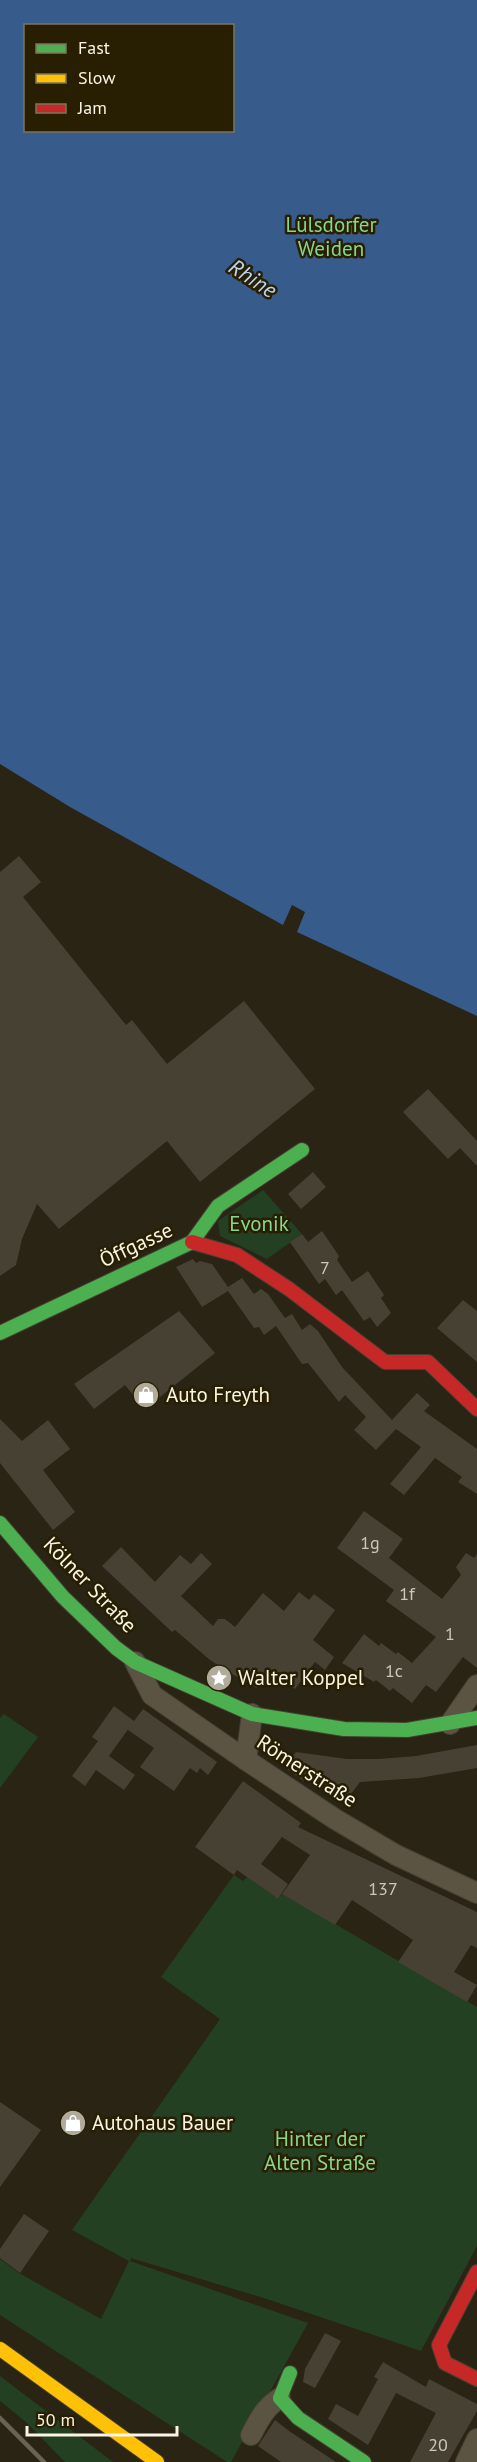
<svg xmlns="http://www.w3.org/2000/svg" width="477" height="2462" viewBox="0 0 477 2462" font-family="'PT Sans',sans-serif">
  <rect width="100%" height="100%" fill="#292413"/>
  <g fill="#234023">
    <path d="M263 1190 302 1234 267 1259 220 1236 218 1221Z"/>
    <path d="M4 1714 38 1737 0 1788V1718Z"/>
    <path d="M234 1875 243 1881 247 1877 278 1899 282 1894 308 1908 477 2007V2246L421 2351 267 2299 131 2258 130 2261 308 2323 231 2462H227L0 2315V2259L19 2273 101 2319 129 2261 72 2230 220 2019 161 1977Z"/>
    <path d="M0 2376 113 2462H65L26 2422 0 2401Z"/>
  </g>
  <path fill="#375c8c" fill-rule="evenodd" d="M0 0H477V1016L297 932 305 912 292 905 283 925 70 807 0 764ZM26 26H232V130H26Z"/>
  <g fill="#464132">
    <path d="M19 856 41 882 23 897 126 1025 132 1020 167 1064 244 1001 315 1089 200 1182 167 1141 59 1229 37 1204 22 1239 16 1265 0 1276V872Z"/>
    <path d="M428 1089 477 1141V1166L460 1148 448 1159 403 1112Z"/>
    <path d="M313 1172 326 1187 301 1209 288 1194Z"/>
    <path d="M322 1231 339 1256 337 1260 352 1282 368 1271 384 1295 381 1298 391 1313 377 1327 370 1317 364 1321 342 1290 336 1295 325 1279 319 1284 290 1242 302 1234 308 1242Z"/>
    <path d="M193 1259 196 1263 200 1261 212 1264 228 1287 242 1278 254 1294 261 1289 268 1294 285 1318 292 1314 302 1330 310 1324 318 1331 342 1367 392 1420 417 1393 430 1405 424 1411 477 1449V1494L458 1482 462 1477 435 1458 404 1495 390 1484 421 1447 396 1429 376 1450 354 1430 366 1417 345 1395 339 1402 308 1363 302 1364 276 1326 264 1335 259 1327 254 1328 228 1291 202 1307 176 1267Z"/>
    <path d="M463 1300 477 1311V1362L437 1328Z"/>
    <path d="M179 1311 215 1353 145 1409 125 1385 94 1409 74 1384Z"/>
    <path d="M0 1419 22 1441 48 1420 70 1449 43 1470 75 1512 53 1530 0 1463Z"/>
    <path d="M364 1511 403 1539 389 1558 442 1599 461 1575 456 1567 466 1553 474 1558 477 1554V1668L463 1657 436 1692 426 1685 412 1703 393 1688 390 1691 376 1680 374 1682 342 1663 364 1634 379 1646 381 1643 396 1654 398 1652 412 1663 436 1637 386 1601 394 1590 337 1548Z"/>
    <path d="M121 1547 155 1582 180 1555 191 1564 201 1553 212 1564 181 1596 213 1626 218 1619H225L235 1627 263 1593 284 1611 299 1592 309 1600 314 1594 335 1610 313 1640 334 1657 325 1670 315 1662 295 1689 269 1670 257 1688 245 1682 210 1660 175 1630 172 1632 102 1566Z"/>
    <path d="M114 1706 134 1721 143 1709 217 1762 208 1775 200 1768 197 1773 190 1768 174 1791 140 1767 154 1748 128 1730 129 1728 109 1756 135 1775 124 1790 96 1770 85 1786 72 1776 98 1741 92 1737Z"/>
    <path d="M477 1745V1768L419 1778 360 1782 348 1798 318 1783 315 1786 306 1778 304 1781 284 1767 296 1752 347 1759H379L416 1756Z"/>
    <path d="M243 1781 301 1823 298 1827 477 1912V1948L471 1945 454 1972 477 1985 467 2002 398 1962 413 1940 352 1900 335 1925 282 1894 310 1855 282 1837 261 1864 288 1884 278 1899 237 1870 234 1875 195 1847Z"/>
    <path d="M0 2102 41 2130 0 2187Z"/>
    <path d="M24 2214 49 2231 20 2273 0 2258V2249Z"/>
    <path d="M325 2333 341 2341 315 2388 303 2382 305 2369Z"/>
    <path d="M383 2362 426 2387 429 2379 477 2404V2411L448 2462H410L436 2413 396 2393 368 2445 328 2419 336 2404 358 2416 378 2379 374 2377Z"/>
    <path d="M275 2420 289 2431 336 2462H281L258 2446Z"/>
  </g>
  <g fill="none" stroke-linecap="round" stroke-linejoin="round">
    <g stroke="#444032" stroke-width="22">
      <g id="street">
        <path d="M135 1662 152 1695 246 1760 335 1819 396 1855 477 1893"/>
        <path d="M450 1724 477 1685"/>
        <path d="M246 1760 252 1714"/>
        <path d="M251 2435C259 2420 265 2407 280 2398"/>
        <path d="M466 2462 477 2439"/>
      </g>
    </g>
    <g stroke="#444032" stroke-width="16">
      <g id="fast">
        <path d="M0 1333 192 1242 218 1206 302 1150"/>
        <path d="M0 1523 63 1597 116 1648 135 1662 252 1714 344 1729 407 1730 477 1718"/>
        <path d="M290 2373 280 2398 298 2418 364 2462"/>
      </g>
    </g>
    <g stroke="#444032" stroke-width="16">
      <path id="slow" d="M0 2349 157 2462"/>
    </g>
    <g stroke="#444032" stroke-width="16">
      <g id="jam">
        <path d="M192 1242 237 1255 289 1289 385 1362H428L477 1409"/>
        <path d="M477 2272 439 2345 445 2363 477 2379"/>
      </g>
    </g>
    <use href="#street" stroke="#5c5443" stroke-width="20"/>
    <use href="#fast" stroke="#4caf50" stroke-width="14"/>
    <use href="#slow" stroke="#ffc107" stroke-width="14"/>
    <use href="#jam" stroke="#c62828" stroke-width="14"/>
    <path stroke="#696354" stroke-width="4.5" d="M0 2418 44 2462"/>
  </g>
  <defs>
    <g id="shop-disc" transform="scale(1.35)"><circle r="9.5" fill="#b0ab9a" stroke="#281f02"/><path d="M-5-2.5h2.3a2.7 3.5 0 0 1 5.4 0H5L5.5 6h-11ZM-1.5-2.5h3a1.5 2.3 0 0 0-3 0Z" fill="#fff"/></g>
    <g id="sight-disc" transform="scale(1.35)"><circle r="9.5" fill="#b0ab9a" stroke="#281f02"/><path d="M0-6L1.8-2.2L6-1.7L2.9 1.2L3.7 5.4L0 3.3L-3.7 5.4L-2.9 1.2L-6-1.7L-1.8-2.2Z" fill="#fff"/></g>
  </defs>
  <g fill-rule="evenodd">
    <use href="#shop-disc" x="146" y="1395"/>
    <use href="#sight-disc" x="219" y="1678"/>
    <use href="#shop-disc" x="73" y="2123"/>
  </g>
  <g text-anchor="middle" stroke-width="5" stroke-linejoin="round" paint-order="stroke">
    <g font-size="18" fill="#ccc7b7">
      <text x="325" y="1274">7</text>
      <text x="370" y="1549">1g</text>
      <text x="407" y="1600">1f</text>
      <text x="450" y="1640">1</text>
      <text x="394" y="1677">1c</text>
      <text x="383" y="1895">137</text>
      <text x="438" y="2451">20</text>
    </g>
    <g font-size="21" fill="#88d68c" stroke="#281f02">
      <text x="331" y="232">Lülsdorfer<tspan x="331" dy="24">Weiden</tspan></text>
      <text x="259" y="1231">Evonik</text>
      <text x="320" y="2146">Hinter der<tspan x="320" dy="24">Alten Straße</tspan></text>
    </g>
    <g font-size="21" fill="#f9f4e3" stroke="#281f02">
      <text transform="translate(136 1245) rotate(-25)" y="7">Öffgasse</text>
      <text transform="translate(90 1585) rotate(46)" y="7">Kölner Straße</text>
      <text transform="translate(307 1771) rotate(33)" y="7">Römerstraße</text>
    </g>
    <g font-size="21" fill="#f9f4e3" stroke="#281f02" text-anchor="start">
      <text x="166" y="1402">Auto Freyth</text>
      <text x="238" y="1685">Walter Koppel</text>
      <text x="92" y="2130">Autohaus Bauer</text>
    </g>
    <g font-size="22" font-style="italic" fill="#bdd5f5" stroke="#281f02">
      <text transform="translate(253 278) rotate(33)" y="8">Rhine</text>
    </g>
  </g>
  <rect x="24" y="24" width="210" height="108" fill="#281f02" stroke="#7c745c" stroke-width="1.5"/>
  <rect x="36" y="44" width="30" height="9" fill="#4caf50" stroke="#7c745c" stroke-width="1.5"/>
  <text x="78" y="54" font-size="18" fill="#f9f4e3">Fast</text>
  <rect x="36" y="74" width="30" height="9" fill="#ffc107" stroke="#7c745c" stroke-width="1.5"/>
  <text x="78" y="84" font-size="18" fill="#f9f4e3">Slow</text>
  <rect x="36" y="104" width="30" height="9" fill="#c62828" stroke="#7c745c" stroke-width="1.5"/>
  <text x="78" y="114" font-size="18" fill="#f9f4e3">Jam</text>
  <path d="M27 2426v9h150v-9" fill="none" stroke="#f9f4e3" stroke-width="3"/>
  <text x="36" y="2426" font-size="18" fill="#f9f4e3" stroke="#281f02" stroke-width="4.5" paint-order="stroke">50 m</text>
</svg>
